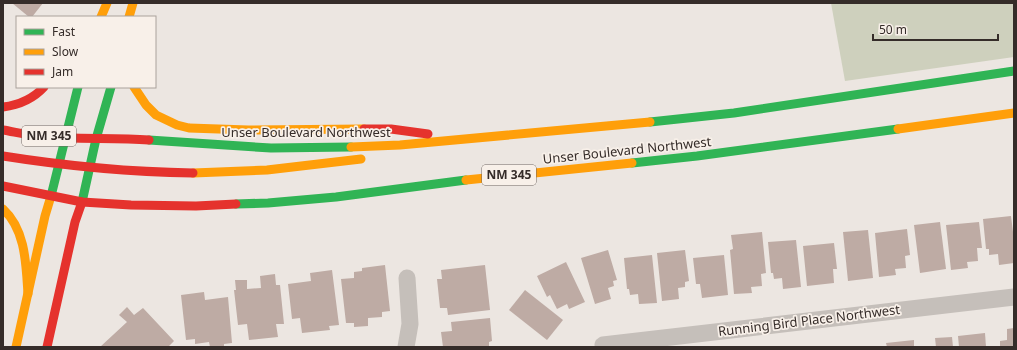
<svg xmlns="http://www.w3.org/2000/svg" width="1017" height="350" viewBox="0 0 1017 350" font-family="'Noto Sans',sans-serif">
  <rect width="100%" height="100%" fill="#ece6e1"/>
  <path fill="#ced0bd" d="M831 3H1014V57L845 81Z"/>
  <g fill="#beaba4">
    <path d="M12 3H43L32 17H29Z"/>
    <path d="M1011 216 1014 240V263L999 265 998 254 989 255V249H986L983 219Z"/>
    <path d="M940 222 946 269 920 273 914 225Z"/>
    <path d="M979 222 982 248H977L978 261 967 262 968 268 951 270 946 225Z"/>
    <path d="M907 229 910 255 905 256 906 268 895 269 896 275 879 277 875 233Z"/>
    <path d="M868 230 873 278 848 281 843 232Z"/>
    <path d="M762 232 766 273 761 274 762 286 751 287 752 293 734 294 730 250 733 249 731 235Z"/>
    <path d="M796 240 801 287 783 289 782 278 774 279 773 273H771L768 242Z"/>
    <path d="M834 243 837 269H833L834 283 807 286 803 246Z"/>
    <path d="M608 250 617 280 613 281 614 286 608 288 611 299 595 304 581 258Z"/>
    <path d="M685 250 689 281 685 282V287L678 288 679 299 662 301 657 253Z"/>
    <path d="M652 255 657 303 639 304 638 294 630 295 629 289H627L624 258Z"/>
    <path d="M724 255 728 295 702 298 700 284H696L693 258Z"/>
    <path d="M566 262 585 302 569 309 567 304 557 309 550 295 547 297 537 276Z"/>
    <path d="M385 265 390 311 382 312V317L368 318V326L354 327V323H346L341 279 354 278V272L362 271V268Z"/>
    <path d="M485 265 490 310 448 315 447 308H440L437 279H442L441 270Z"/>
    <path d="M332 270 339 325 329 326 330 330 302 333 300 318 292 319 288 284 311 281 310 273Z"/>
    <path d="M275 274 276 285H280L284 324H276L278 337 249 340 247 324 238 325 234 290H236L235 280H247V289L261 288 260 276Z"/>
    <path d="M525 290 563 320 547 340 509 310Z"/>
    <path d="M204 292 205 300 228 297 232 343 224 344V347H210L209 342 195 344V339L186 340 181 295Z"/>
    <path d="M127 307 134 315 143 308 174 341 168 347H100L127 322 119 315Z"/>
    <path d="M490 318 492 341 489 342V347H443L441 332 452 331 451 322Z"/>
    <path d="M1014 328V347H1000V341L1007 340V329Z"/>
    <path d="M985 333 986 347H959L958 336Z"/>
    <path d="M952 337 953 347H936L935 338Z"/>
    <path d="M914 340V347H887L886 343Z"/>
  </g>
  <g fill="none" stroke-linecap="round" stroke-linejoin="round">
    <g stroke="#c5bfba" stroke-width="17">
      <path d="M406 347 410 324 407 278"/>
      <path d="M604 347 603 345 1014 297"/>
    </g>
    <g stroke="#30b455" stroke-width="9">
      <path d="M650 122 734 113 1014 71"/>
      <path d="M149 140 271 148 351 147"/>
      <path d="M632 163 697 156 898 129"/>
      <path d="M51 196 78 87"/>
      <path d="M82 202 96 139 111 87"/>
      <path d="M236 204 268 203 336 197 466 180"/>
    </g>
    <g stroke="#ff9f0a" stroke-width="9">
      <path d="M101 17 107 3"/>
      <path d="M129 17 133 3"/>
      <path d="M134 87 146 105 156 115 177 125 189 128 248 130 364 129"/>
      <path d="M898 129 1014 113"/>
      <path d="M351 147 400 145 650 122"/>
      <path d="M193 173 267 170 361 159"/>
      <path d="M466 180 632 163"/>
      <path d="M3 209C26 230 26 265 28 294"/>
      <path d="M16 347 45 216 51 196"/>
    </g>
    <g stroke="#e5322d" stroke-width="9">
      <path d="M3 107C19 105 33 99 44 87"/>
      <path d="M364 129H391L428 134"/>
      <path d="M3 130C15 132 28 135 40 136 76 140 113 137 149 140"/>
      <path d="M3 156C66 166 129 172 193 173"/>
      <path d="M3 186 82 202 131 205 196 206 236 204"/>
      <path d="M47 347 75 222 82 202"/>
    </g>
  </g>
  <g text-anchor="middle" stroke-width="3.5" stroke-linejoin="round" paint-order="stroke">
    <g fill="#f8f0e9" stroke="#706763" stroke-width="1">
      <rect x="22" y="126" width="54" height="20" rx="3"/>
      <rect x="482" y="165" width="54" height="20" rx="3"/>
    </g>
    <g font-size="12" font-weight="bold" fill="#352c29">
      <text x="49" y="140">NM 345</text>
      <text x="509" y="179">NM 345</text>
    </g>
    <g font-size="13" fill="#352c29" stroke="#f8f0e9">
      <text x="306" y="137">Unser Boulevard Northwest</text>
      <text transform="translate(627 150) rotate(-6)" y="5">Unser Boulevard Northwest</text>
      <text transform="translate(809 320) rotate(-7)" y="5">Running Bird Place Northwest</text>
    </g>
  </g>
  <rect width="1017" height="350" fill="none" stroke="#352c29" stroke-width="8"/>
  <rect x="16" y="16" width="140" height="72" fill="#f8f0e9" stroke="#aaa29c"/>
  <rect x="24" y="29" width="20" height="6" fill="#30b455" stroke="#aaa29c"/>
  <text x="52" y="36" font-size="12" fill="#352c29">Fast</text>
  <rect x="24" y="49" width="20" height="6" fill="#ff9f0a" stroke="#aaa29c"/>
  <text x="52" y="56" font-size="12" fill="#352c29">Slow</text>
  <rect x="24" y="69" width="20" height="6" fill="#e5322d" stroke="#aaa29c"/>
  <text x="52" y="76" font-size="12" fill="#352c29">Jam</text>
  <path d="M873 34v6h125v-6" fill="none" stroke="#352c29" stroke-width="2"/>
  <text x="879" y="34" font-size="12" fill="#352c29" stroke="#f8f0e9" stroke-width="3" paint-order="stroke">50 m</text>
</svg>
